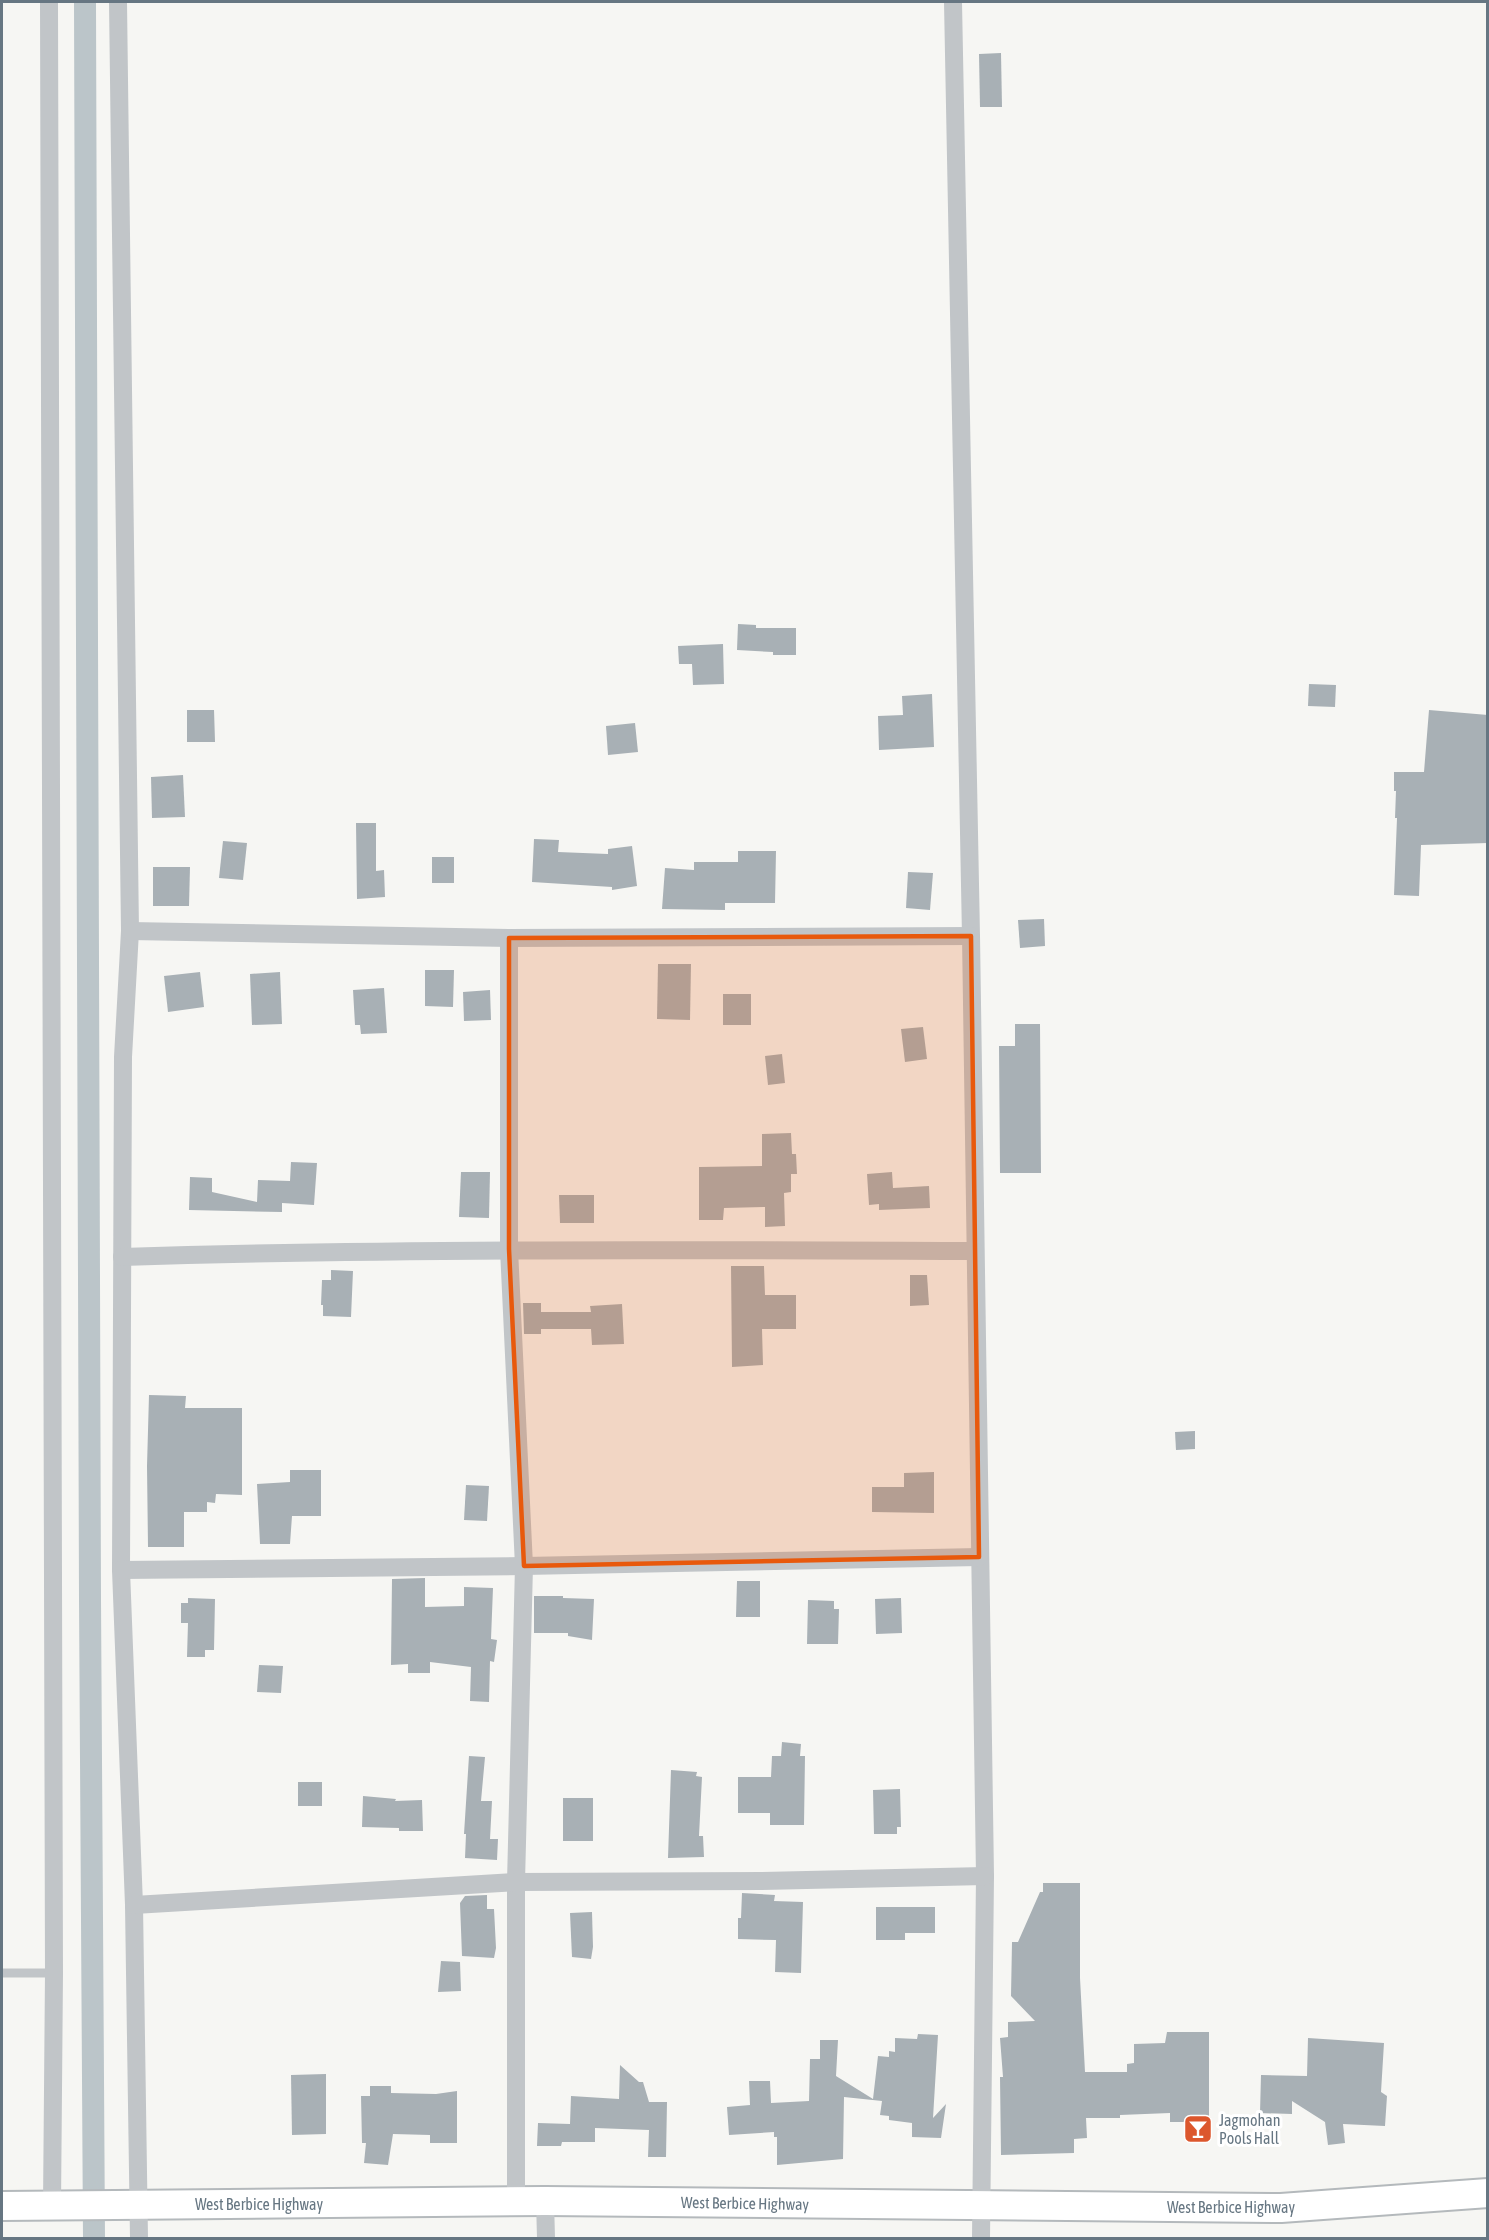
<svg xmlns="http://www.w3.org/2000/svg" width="1489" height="2240" viewBox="0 0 1489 2240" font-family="'Asap Condensed',sans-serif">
  <rect width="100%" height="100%" fill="#f6f6f3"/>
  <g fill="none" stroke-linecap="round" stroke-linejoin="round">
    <path stroke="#bbc5c9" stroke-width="22" d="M85 2 90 1599 94 2238"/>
  </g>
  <g fill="#a8b0b5">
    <path d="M1001 53 1002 107H980L979 54Z"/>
    <path d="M738 624 756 625V628H796V655H773V652L737 650Z"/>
    <path d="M723 644 724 684 693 685 692 664H679L678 646Z"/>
    <path d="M1309 684 1336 685 1335 707 1308 706Z"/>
    <path d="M932 694 934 747 879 750 878 716 903 715 902 696Z"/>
    <path d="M187 710H214L215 742H187Z"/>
    <path d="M1429 710 1488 715V843L1421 845 1419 896 1394 895 1397 818H1395L1396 791H1394V772H1424Z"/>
    <path d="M635 723 638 752 608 755 606 726Z"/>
    <path d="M183 775 185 817 152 818 151 777Z"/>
    <path d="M356 823H376V871L384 870 385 897 357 899Z"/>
    <path d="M534 839 559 840 558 852 608 854V849L632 846 637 886 612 890V887L532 882Z"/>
    <path d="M223 841 247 843 243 880 219 878Z"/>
    <path d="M738 851H776L775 903H725V910L662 909 665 868 694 870V862H738Z"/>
    <rect x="432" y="857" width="22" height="26"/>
    <path d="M153 867H190L189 906H153Z"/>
    <path d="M908 872 933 873 930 910 906 908Z"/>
    <path d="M1044 919 1045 946 1020 948 1018 920Z"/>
    <path d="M658 964H691L690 1020 657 1019Z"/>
    <path d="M425 970H454L453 1007 425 1006Z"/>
    <path d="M200 972 204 1007 168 1012 164 976Z"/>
    <path d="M280 972 282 1024 252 1025 250 974Z"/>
    <path d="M384 988 387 1033 361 1034 360 1025H355L353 990Z"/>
    <path d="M490 990 491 1020 464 1021 463 992Z"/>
    <rect x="723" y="994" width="28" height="31"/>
    <path d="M1015 1024H1040L1041 1173H1000L999 1046H1015Z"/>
    <path d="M923 1027 927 1059 905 1062 901 1029Z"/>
    <path d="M782 1054 785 1083 768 1085 765 1056Z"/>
    <path d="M791 1133 792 1154H796L797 1174H791V1192L784 1193 785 1226 765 1227V1207L724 1208 723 1220H699V1167L762 1166V1134Z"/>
    <path d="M291 1162 317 1163 314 1205 282 1203V1212L189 1210 190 1177 212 1178V1192L257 1202 258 1180 290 1181Z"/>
    <path d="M461 1172H490L489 1218 459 1217Z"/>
    <path d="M892 1172 893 1188 929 1186 930 1208 879 1210V1204L869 1205 867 1174Z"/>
    <path d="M559 1195H594V1223H560Z"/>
    <path d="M731 1266H764L765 1295H796V1329H762L763 1365 732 1367Z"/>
    <path d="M331 1270 353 1271 351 1317 323 1316V1305H321L322 1280H331Z"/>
    <path d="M910 1275H927L929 1305 910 1306Z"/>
    <path d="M523 1303H541V1312H591L590 1306 622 1304 624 1344 592 1345 591 1329H541V1334H524Z"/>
    <path d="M149 1395 186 1396 185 1408H242V1495L216 1494 215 1503 207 1502V1512H184V1547H148L147 1466Z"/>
    <path d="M1195 1431V1449L1176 1450 1175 1432Z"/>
    <path d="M290 1470H321V1516H292L290 1544H260L257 1484 290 1482Z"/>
    <path d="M934 1472V1513L872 1512V1487H904V1473Z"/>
    <path d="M466 1485 489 1486 487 1521 464 1520Z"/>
    <path d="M425 1578V1607L464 1606V1587L493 1588 491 1639 497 1640 494 1662 490 1661 489 1702 470 1701 471 1667 430 1662V1673H408V1664L391 1665 392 1579Z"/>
    <path d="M737 1581H760V1617H736Z"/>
    <path d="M534 1596H563V1598L594 1599 592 1640 568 1636V1633H534Z"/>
    <path d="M188 1598 215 1599 214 1650H205V1657H187L188 1623H181V1603H188Z"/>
    <path d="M901 1598 902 1633 876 1634 875 1599Z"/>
    <path d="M808 1600 834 1601V1609H839L838 1644H807Z"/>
    <path d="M259 1665 283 1666 281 1693 257 1692Z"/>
    <path d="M782 1742 801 1744 800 1756H805L804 1825H770V1813H738V1777H771L772 1756H781Z"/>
    <path d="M469 1756 485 1757 481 1801H492L490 1839H498L497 1860 465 1858 466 1834H464Z"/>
    <path d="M671 1770 697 1772 696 1776 702 1777 699 1836H703L704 1857 668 1858Z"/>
    <rect x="298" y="1782" width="24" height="24"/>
    <path d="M900 1789 901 1827H897V1834H874L873 1790Z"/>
    <path d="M363 1796 396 1799 395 1801 422 1800 423 1831H399V1828L362 1827Z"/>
    <rect x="563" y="1798" width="30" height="43"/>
    <path d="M1043 1883H1080V1978L1085 2072H1127V2064L1134 2063V2044L1165 2043 1167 2032H1209V2122H1170V2113L1120 2115V2118H1086L1087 2138 1074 2139V2153L1001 2155 1000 2077H1003L1000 2038 1008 2037V2022L1035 2021 1011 1996 1012 1942H1018L1040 1892H1043Z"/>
    <path d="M742 1893 775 1895 774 1901 803 1902 801 1973 775 1972 776 1940 738 1939V1918H741Z"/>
    <path d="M487 1895V1909H494L496 1948 494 1958 462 1956 460 1903 465 1896Z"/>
    <path d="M876 1907H935V1933H905V1940H876Z"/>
    <path d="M592 1912 593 1947 591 1959 572 1957 570 1913Z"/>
    <path d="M441 1961 460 1962 461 1991 438 1992Z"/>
    <path d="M918 2034 938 2035 933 2118 946 2104 941 2138 912 2137V2123L889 2120V2116L880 2115 882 2101 844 2097 843 2159 777 2165V2137H774V2132L729 2135 727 2107 750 2105 749 2081H770L771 2103 809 2101 810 2059H820V2040H838L836 2076 873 2099 878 2056 889 2057V2051L895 2052V2038L917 2039Z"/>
    <path d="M1308 2038 1384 2043 1381 2092 1387 2096 1385 2126 1343 2124 1345 2143 1328 2145 1325 2122 1292 2101V2114L1260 2113 1261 2075 1307 2076Z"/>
    <path d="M620 2065 639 2082H643L649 2102H667L666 2157H648L649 2130 595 2128V2142H562L561 2146H537L538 2123 570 2124 571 2096 619 2099Z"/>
    <path d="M326 2074V2134L292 2135 291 2075Z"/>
    <path d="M370 2086H391V2093L436 2094 457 2091V2143H430V2135L393 2134 388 2165 364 2163 366 2143H362L361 2096H370Z"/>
  </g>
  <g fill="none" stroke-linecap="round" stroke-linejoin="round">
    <g stroke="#b4b9bc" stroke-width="32">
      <path id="primary" d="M2 2206 545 2201 1281 2208 1488 2193"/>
    </g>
    <path stroke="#c1c5c8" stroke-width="9" d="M2 1973H54"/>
    <g stroke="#c1c5c8" stroke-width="18">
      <path d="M49 2 54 1973 52 2206"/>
      <path d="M118 2 130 931 123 1057 121 1570 134 1905 139 2238"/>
      <path d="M953 2 971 936 985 1876 981 2238"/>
      <path d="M130 931 509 938 971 936"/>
      <path d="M509 938V1249L524 1566 516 1882V2202"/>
      <path d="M122 1257C406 1248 690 1250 974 1251"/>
      <path d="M121 1570 524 1566 979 1557"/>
      <path d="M134 1905 516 1882 762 1881 985 1876"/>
      <path d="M545 2201 546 2238"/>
    </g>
    <use href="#primary" stroke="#fff" stroke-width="28"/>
  </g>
  <path fill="#e8590c" fill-opacity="0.2" stroke="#e8590c" stroke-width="4.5" stroke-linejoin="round" d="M971 936 979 1557 524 1566 509 1249V938Z"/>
  <defs>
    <g id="bar-square" transform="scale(1.5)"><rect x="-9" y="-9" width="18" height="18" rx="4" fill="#dc572d" stroke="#fff"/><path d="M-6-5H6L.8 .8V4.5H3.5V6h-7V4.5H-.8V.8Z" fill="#fff"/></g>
  </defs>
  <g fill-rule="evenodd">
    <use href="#bar-square" x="1198" y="2129"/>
  </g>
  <g text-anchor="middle" stroke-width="6" stroke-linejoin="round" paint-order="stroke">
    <g font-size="16" fill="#667682" stroke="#fff" text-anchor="start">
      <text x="1219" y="2126">Jagmohan<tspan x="1219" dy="18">Pools Hall</tspan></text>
    </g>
    <g font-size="16" fill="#667682" stroke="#fff">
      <text transform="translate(745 2203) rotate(1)" y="6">West Berbice Highway</text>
      <text x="259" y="2210">West Berbice Highway</text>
      <text x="1231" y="2213">West Berbice Highway</text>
    </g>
  </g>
  <rect width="1489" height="2240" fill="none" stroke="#667682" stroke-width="6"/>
</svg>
